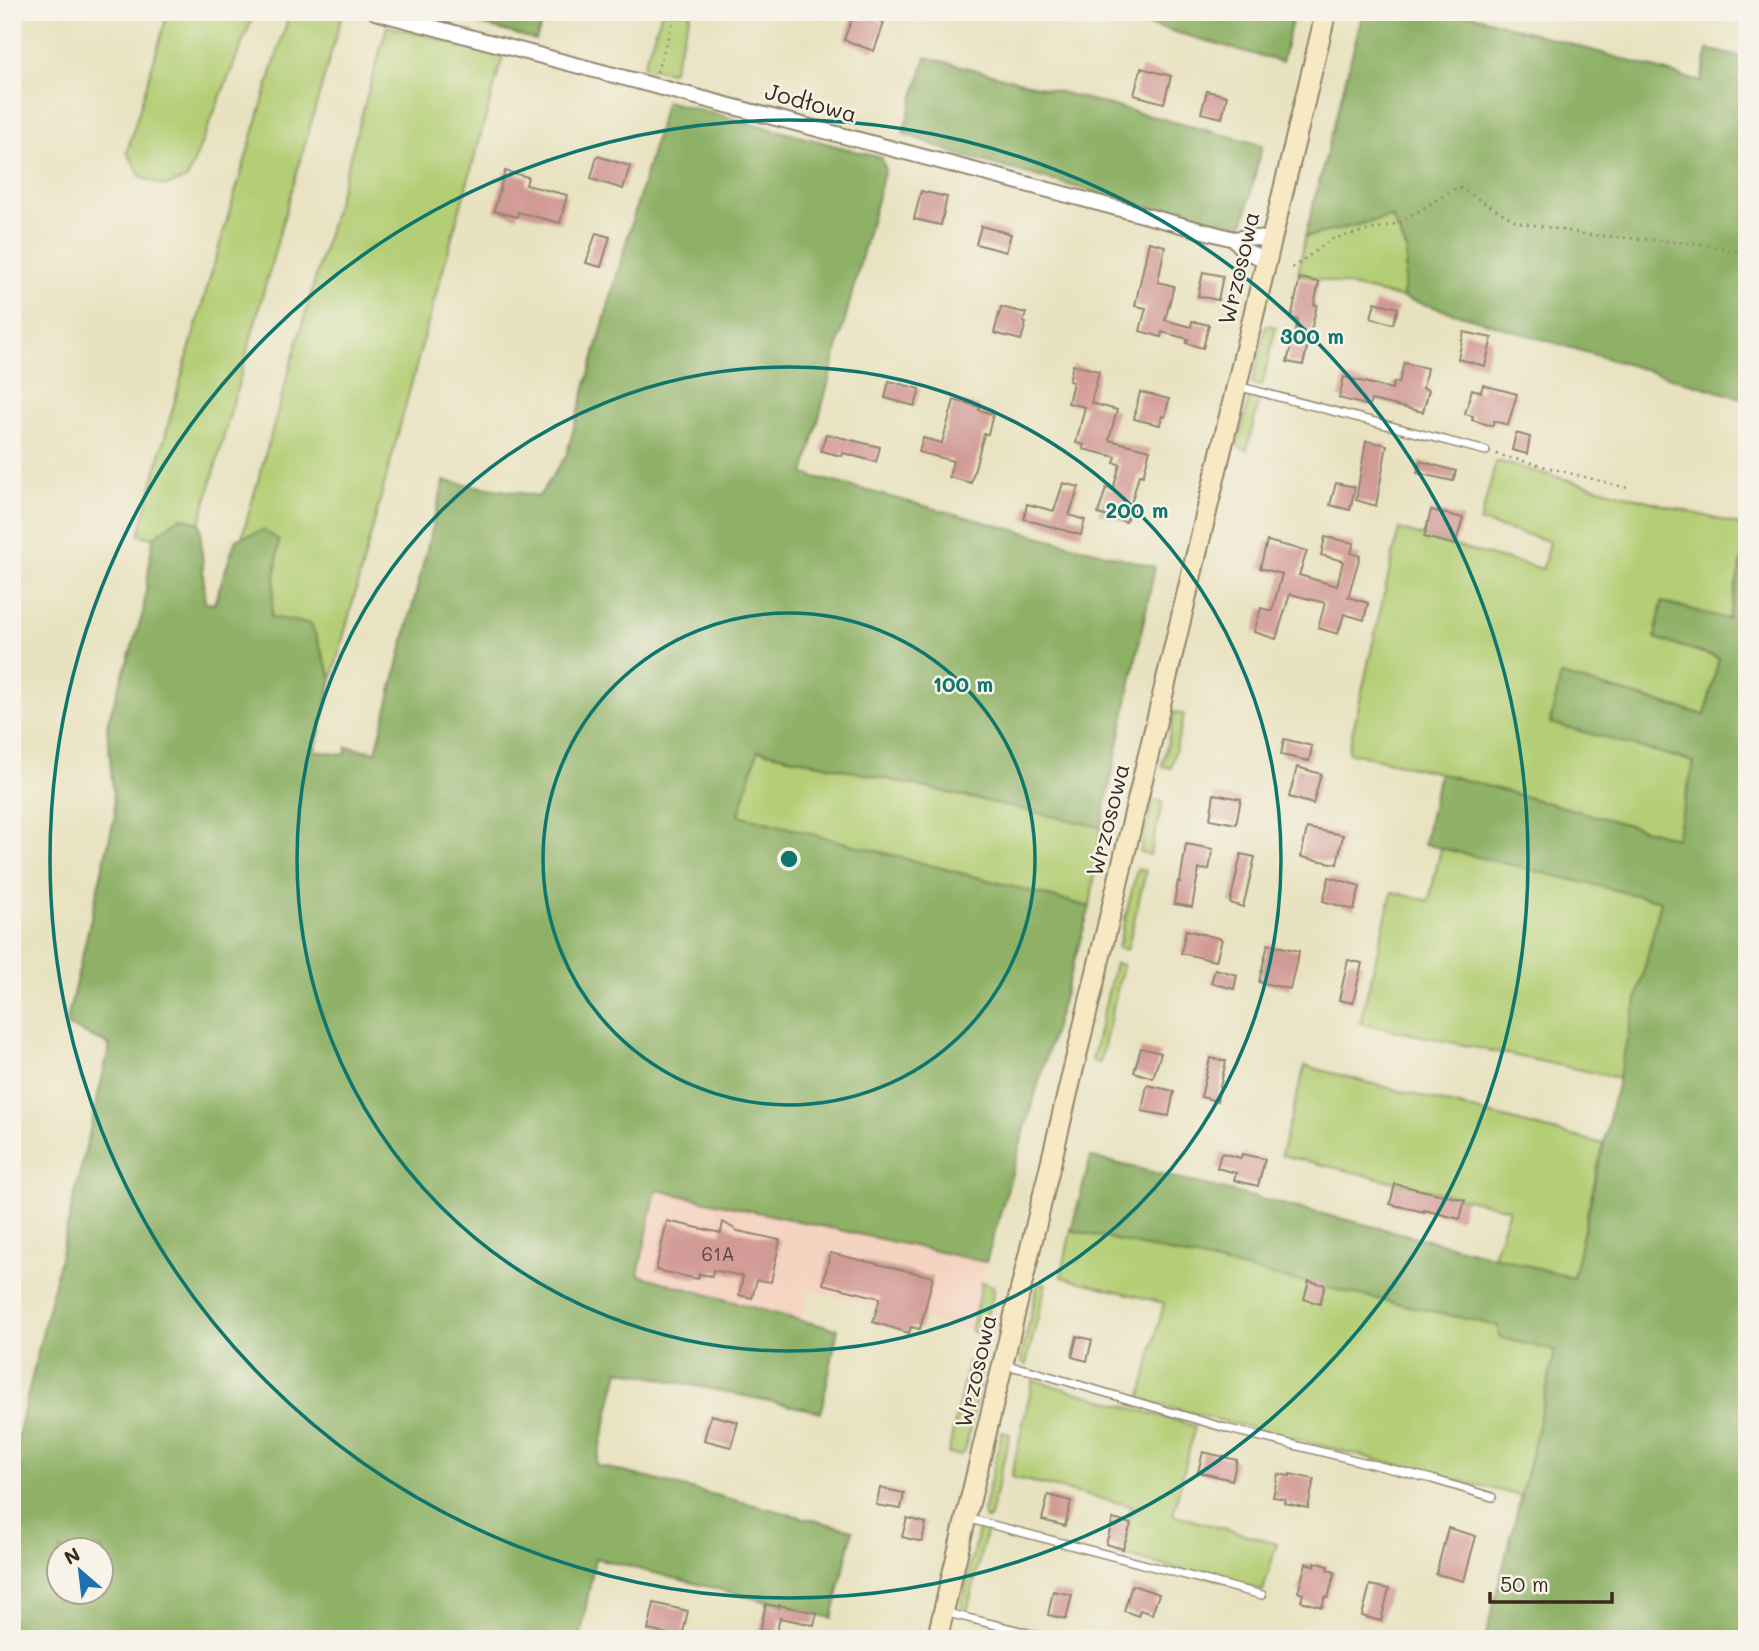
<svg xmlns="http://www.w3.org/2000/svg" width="1759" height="1651" viewBox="0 0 1759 1651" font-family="Mali,sans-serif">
  <rect width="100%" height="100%" fill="#f7f3e8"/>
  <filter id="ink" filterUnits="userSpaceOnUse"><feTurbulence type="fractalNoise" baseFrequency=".0143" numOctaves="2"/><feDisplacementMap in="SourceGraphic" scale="14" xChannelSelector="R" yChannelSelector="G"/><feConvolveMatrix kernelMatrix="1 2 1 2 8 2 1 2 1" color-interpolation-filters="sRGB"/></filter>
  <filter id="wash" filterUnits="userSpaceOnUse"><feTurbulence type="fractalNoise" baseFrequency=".00686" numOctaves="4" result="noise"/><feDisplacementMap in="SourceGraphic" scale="28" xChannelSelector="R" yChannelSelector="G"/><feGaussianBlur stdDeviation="1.57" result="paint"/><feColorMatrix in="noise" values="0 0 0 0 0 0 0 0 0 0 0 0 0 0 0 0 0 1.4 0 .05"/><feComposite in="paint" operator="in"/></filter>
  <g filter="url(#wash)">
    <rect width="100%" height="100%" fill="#e8e2c0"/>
    <path fill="#f5d3c1" d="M656 1190 986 1262 971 1331 809 1290 802 1321 638 1275Z"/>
    <g fill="#b3ce74" stroke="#777c49" stroke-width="2">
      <path d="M168 12H255L187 179 165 186 142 178 127 152Z"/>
      <path d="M290 12H332L342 15 286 210 200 523 181 517 153 538 139 535C184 359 237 186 290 12Z"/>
      <path d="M662 12H691L672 72 643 67Z"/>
      <path d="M387 26 503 56 424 337 332 679 311 624 271 618 242 537Z"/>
      <path d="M1392 217 1407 250 1403 298 1298 274 1305 237Z"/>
      <path d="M1266 325 1276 327 1262 386 1252 384Z"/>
      <path d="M1250 394 1260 396 1247 450 1237 447Z"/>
      <path d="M1496 461 1747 527V539L1728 620 1662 602 1655 638 1719 658 1705 715 1562 675 1550 722 1694 762 1676 838 1439 773 1348 752 1399 529 1473 551 1543 569 1549 541 1480 522Z"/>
      <path d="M1175 712 1184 715 1171 768 1162 766Z"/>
      <path d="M757 750 1101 827 1090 907 739 815Z"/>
      <path d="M1153 800 1163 802 1150 855 1140 852Z"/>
      <path d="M1441 848 1661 901 1619 1078 1360 1023 1392 892 1429 901Z"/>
      <path d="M1137 869 1146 871 1127 950 1118 948Z"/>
      <path d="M1115 963 1123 965 1100 1063 1092 1061Z"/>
      <path d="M1305 1066 1603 1144 1573 1278 1493 1256 1509 1209 1281 1155Z"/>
      <path d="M1071 1230 1498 1326 1499 1337 1556 1351 1521 1496 1140 1400 1164 1303 1061 1277Z"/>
      <path d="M982 1282 993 1286 994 1292 982 1331 979 1333 971 1331Z"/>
      <path d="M1041 1283 1046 1284 1026 1365 1021 1361V1358L1037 1287Z"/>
      <path d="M968 1362C977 1365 979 1368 981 1377L965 1451 961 1455 948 1454Z"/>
      <path d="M1033 1380 1195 1426 1173 1515 1277 1543 1263 1591 1119 1554 1121 1548H1123L1130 1525 1127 1523 1132 1506 1011 1477Z"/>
      <path d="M1002 1432 1010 1434 989 1520 985 1518 983 1512Z"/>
      <path d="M982 1528H987L967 1612 962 1608 961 1603 978 1532Z"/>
    </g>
    <g fill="#8eb166" stroke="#646e42" stroke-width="2" fill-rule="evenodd">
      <path d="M483 12H546L536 40 480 24Z"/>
      <path d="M1103 12H1294L1282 62Z"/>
      <path d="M1363 12H1461L1701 82 1708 49 1747 59V400L1403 298 1407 250 1392 217 1305 237Z"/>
      <path d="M926 57 1262 145 1243 225 1177 215 957 154 903 133Z"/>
      <path d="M666 101 882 158 885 169 804 474 1155 567 1101 827 758 750 739 815 1090 907 986 1262 656 1190 638 1275 802 1321 838 1329 821 1412 619 1370 596 1465 853 1530 832 1618 595 1558 580 1639H12V1462L110 1045 66 1025 115 815 107 724 143 613 153 538 181 517 200 523 205 602 214 604 236 539 264 530 279 541 271 617 311 624 332 679 315 751 345 755 347 747 376 752 444 481 539 496 566 456ZM60 1550H102V1592H60Z"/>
      <path d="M1747 539V1639H1485L1529 1464 1555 1351 1499 1337 1498 1326 1071 1230 1091 1157 1493 1256 1573 1278 1630 1027 1661 901 1424 844 1439 773 1676 838 1694 762 1550 723 1561 675 1705 715 1719 658 1655 638 1662 602 1728 619Z"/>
    </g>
    <g id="blocks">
      <g fill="#d29a95">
        <path d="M867 12 879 16 877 20 884 23 874 51 844 40 854 13 865 17Z"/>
        <path d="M1141 68 1171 76 1164 103 1134 95Z"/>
        <path d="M1207 91 1227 96 1222 118 1201 113Z"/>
        <path d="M597 156 630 166 623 189 591 179Z"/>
        <path d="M505 171 528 177 526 185 567 195 560 223 518 212 517 217 494 211Z"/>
        <path d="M921 191 947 197 941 225 914 219Z"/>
        <path d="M981 226 1011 234 1006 252 976 244Z"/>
        <path d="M596 233 610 237 601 267 586 263Z"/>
        <path d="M1149 242 1165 246 1158 282 1174 286 1165 320 1191 327 1192 321 1209 325 1203 348 1186 343 1188 339 1162 332 1161 337 1140 331 1146 308 1135 306Z"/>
        <path d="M1203 272 1223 276 1218 300 1198 296Z"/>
        <path d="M1300 278 1319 282 1314 305H1317L1303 365 1287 362 1298 320 1291 318Z"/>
        <path d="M1375 302 1398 308 1393 324 1371 318Z"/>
        <path d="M1001 307 1026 313 1023 322 1026 323 1021 340 994 333Z"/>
        <path d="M1464 332 1492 338 1485 366 1458 359Z"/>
        <path d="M1404 363 1427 368 1423 388 1429 390 1423 412 1371 400 1369 406 1339 398 1344 377 1392 389 1394 382 1399 383Z"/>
        <path d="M1073 365 1099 371 1091 403 1117 410 1109 440 1150 450 1143 476 1139 475 1126 522 1098 514 1106 488 1113 490 1120 464 1114 463 1116 457 1083 449 1084 445 1076 443 1085 407 1068 403 1073 382 1069 381Z"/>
        <path d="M889 381 920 389 915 406 885 398Z"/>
        <path d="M1483 385 1517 394 1508 425 1494 421 1492 426 1472 420 1473 416 1465 414 1472 389 1481 392Z"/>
        <path d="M1140 392 1169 399 1165 417 1162 416 1160 425 1134 419Z"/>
        <path d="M954 400 980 407 979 410 993 414 988 434H984L971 483 949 477 953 461 919 452 923 438 942 443Z"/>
        <path d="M1516 433 1530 437 1527 454 1512 450Z"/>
        <path d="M826 434 880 447 876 462 843 453 842 456 821 451Z"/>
        <path d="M1366 441 1387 445 1376 506 1356 500Z"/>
        <path d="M1420 461 1456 471 1453 481 1417 473Z"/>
        <path d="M1063 483 1079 487 1069 515 1085 520 1081 535 1024 519 1027 504 1054 511Z"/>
        <path d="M1336 483 1355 487 1350 510 1330 505Z"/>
        <path d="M1431 510 1463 518 1455 545 1424 537Z"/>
        <path d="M1325 537 1354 543 1351 553 1360 556 1348 597 1368 603 1364 620 1344 614 1338 634 1318 628 1325 603 1290 594 1276 639 1254 632 1261 608 1272 611 1282 574 1260 568 1267 541 1307 551 1299 575 1337 586 1343 561 1321 555Z"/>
        <path d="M1284 739 1312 746 1309 761 1281 755Z"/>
        <path d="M1297 767 1321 774 1313 804 1289 797Z"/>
        <path d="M1214 794 1241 799 1236 824 1210 819Z"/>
        <path d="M1307 828 1343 835 1337 864 1301 857Z"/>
        <path d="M1186 844 1213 849 1209 870 1199 869 1192 907 1174 904 1178 881 1180 882Z"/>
        <path d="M1241 854 1255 857 1243 907 1230 903Z"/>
        <path d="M1329 877 1360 886 1354 910 1323 901Z"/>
        <path d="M1186 930 1222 939 1216 961 1181 953Z"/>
        <path d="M1268 944 1299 951 1290 989 1259 982Z"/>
        <path d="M1348 960 1362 963 1353 1003 1339 1000Z"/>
        <path d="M1215 969 1237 975 1234 989 1211 983Z"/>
        <path d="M1141 1048 1161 1053 1153 1078 1134 1072Z"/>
        <path d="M1210 1058 1226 1061 1217 1101 1201 1097Z"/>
        <path d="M1147 1085 1174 1091 1169 1116 1142 1111Z"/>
        <path d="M1221 1153 1241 1158 1242 1154 1265 1159 1258 1186 1234 1180 1236 1173 1217 1168Z"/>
        <path d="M1395 1184 1465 1200 1460 1219 1424 1210V1212L1390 1204Z"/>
        <path d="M667 1221 721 1233 723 1222 738 1231 780 1240 771 1282 757 1280 752 1298 739 1295 743 1276 713 1270 712 1276 699 1274 698 1279 656 1270Z"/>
        <path d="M830 1253 933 1277 920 1329 911 1327 909 1333 873 1322 880 1298 823 1284Z"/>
        <path d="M1309 1281 1325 1285 1320 1304 1304 1299Z"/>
        <path d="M1077 1336 1092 1340 1087 1361 1072 1357Z"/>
        <path d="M711 1415 738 1422 731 1447 704 1440Z"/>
        <path d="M1203 1452 1237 1460 1232 1480 1198 1472Z"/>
        <path d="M1278 1474 1290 1476V1474L1314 1479 1308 1508 1284 1503 1285 1499 1273 1497Z"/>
        <path d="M880 1488 904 1493 901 1509 876 1505Z"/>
        <path d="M1048 1495 1071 1501 1065 1526 1042 1520Z"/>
        <path d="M907 1518 926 1523 922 1542 902 1537Z"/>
        <path d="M1113 1519 1131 1524 1123 1549 1106 1544Z"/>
        <path d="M1448 1528 1476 1536 1464 1581 1436 1574Z"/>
        <path d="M1315 1562 1328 1566 1327 1570 1335 1572 1328 1598 1325 1597 1322 1607 1301 1601 1303 1594 1298 1592 1306 1563 1315 1566Z"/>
        <path d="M1132 1585 1159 1594 1152 1614 1140 1610 1138 1616 1124 1611Z"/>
        <path d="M1370 1585 1389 1589 1381 1621 1362 1616Z"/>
        <path d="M1053 1591 1072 1595 1066 1619 1048 1615Z"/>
        <path d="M654 1603 688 1611 682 1637 648 1630Z"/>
        <path d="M766 1604 779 1607V1605L817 1613 814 1625 780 1618 775 1639H758Z"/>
      </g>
    </g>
  </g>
  <g filter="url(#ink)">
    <use href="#blocks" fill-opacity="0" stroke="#92866f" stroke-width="2"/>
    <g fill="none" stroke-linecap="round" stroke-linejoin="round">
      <g stroke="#92866f" stroke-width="10">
        <g id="lane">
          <path d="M1237 386 1486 451"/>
          <path d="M1003 1365 1028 1370 1229 1429 1432 1479 1492 1497"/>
          <path d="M966 1518 1262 1595"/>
          <path d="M944 1612 1052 1639"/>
        </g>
      </g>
      <g stroke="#92866f" stroke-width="18">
        <g id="street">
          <path d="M375 12 1234 239 1249 237 1271 240"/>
          <path d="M1234 239 1245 251 1266 260"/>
        </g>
      </g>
      <g stroke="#92866f" stroke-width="23">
        <path id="secondary" d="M937 1639 1326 12"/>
      </g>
      <g stroke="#92866f" stroke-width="2.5" stroke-dasharray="2 5" stroke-linecap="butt">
        <path d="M657 72 676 12"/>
        <path d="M1292 268 1332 239 1399 223 1458 187 1517 222 1591 235 1701 244 1747 253"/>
        <path d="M1496 454 1627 488"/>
      </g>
      <use href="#lane" stroke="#fff" stroke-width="7"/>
      <use href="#street" stroke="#fff" stroke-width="14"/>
      <use href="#secondary" stroke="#f6e9c3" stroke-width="19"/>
    </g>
  </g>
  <g fill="none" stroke="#0f766e" stroke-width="3.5">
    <circle cx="789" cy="859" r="246"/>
    <circle cx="789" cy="859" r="492"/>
    <circle cx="789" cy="859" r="739"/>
  </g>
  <g text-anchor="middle" stroke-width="5" stroke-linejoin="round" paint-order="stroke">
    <g font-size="19" fill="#61463c">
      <text x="718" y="1261">61A</text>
    </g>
    <g font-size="23" fill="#3b2a1e" stroke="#f7f3e8">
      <text transform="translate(811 103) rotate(15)" y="8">Jodłowa</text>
      <text transform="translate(1239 268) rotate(-77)" y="8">Wrzosowa</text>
      <text transform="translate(1108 820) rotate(-76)" y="8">Wrzosowa</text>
      <text transform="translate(976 1371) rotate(-77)" y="8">Wrzosowa</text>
    </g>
  </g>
  <circle cx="789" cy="859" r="10" fill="#0f766e" stroke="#f7f3e8" stroke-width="3.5"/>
  <g font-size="21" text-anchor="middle" font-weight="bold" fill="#0f766e" stroke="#f7f3e8" stroke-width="5" stroke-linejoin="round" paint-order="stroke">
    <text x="1312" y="344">300 m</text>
    <text x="1137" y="518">200 m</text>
    <text x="963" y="692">100 m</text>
  </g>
  <rect width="1759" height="1651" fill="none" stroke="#f7f3e8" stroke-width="42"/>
  <g transform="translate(80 1571) rotate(332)"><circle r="33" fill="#f7f3e8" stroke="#aca397" stroke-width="2"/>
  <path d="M0-5L12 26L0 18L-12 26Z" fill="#1f6fb2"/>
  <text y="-10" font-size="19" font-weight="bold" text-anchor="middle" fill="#3b2a1e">N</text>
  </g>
  <path d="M1490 1592v10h122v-10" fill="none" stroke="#3b2a1e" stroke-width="3.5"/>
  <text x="1500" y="1592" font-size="21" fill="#3b2a1e" stroke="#f7f3e8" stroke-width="5" paint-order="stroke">50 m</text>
</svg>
